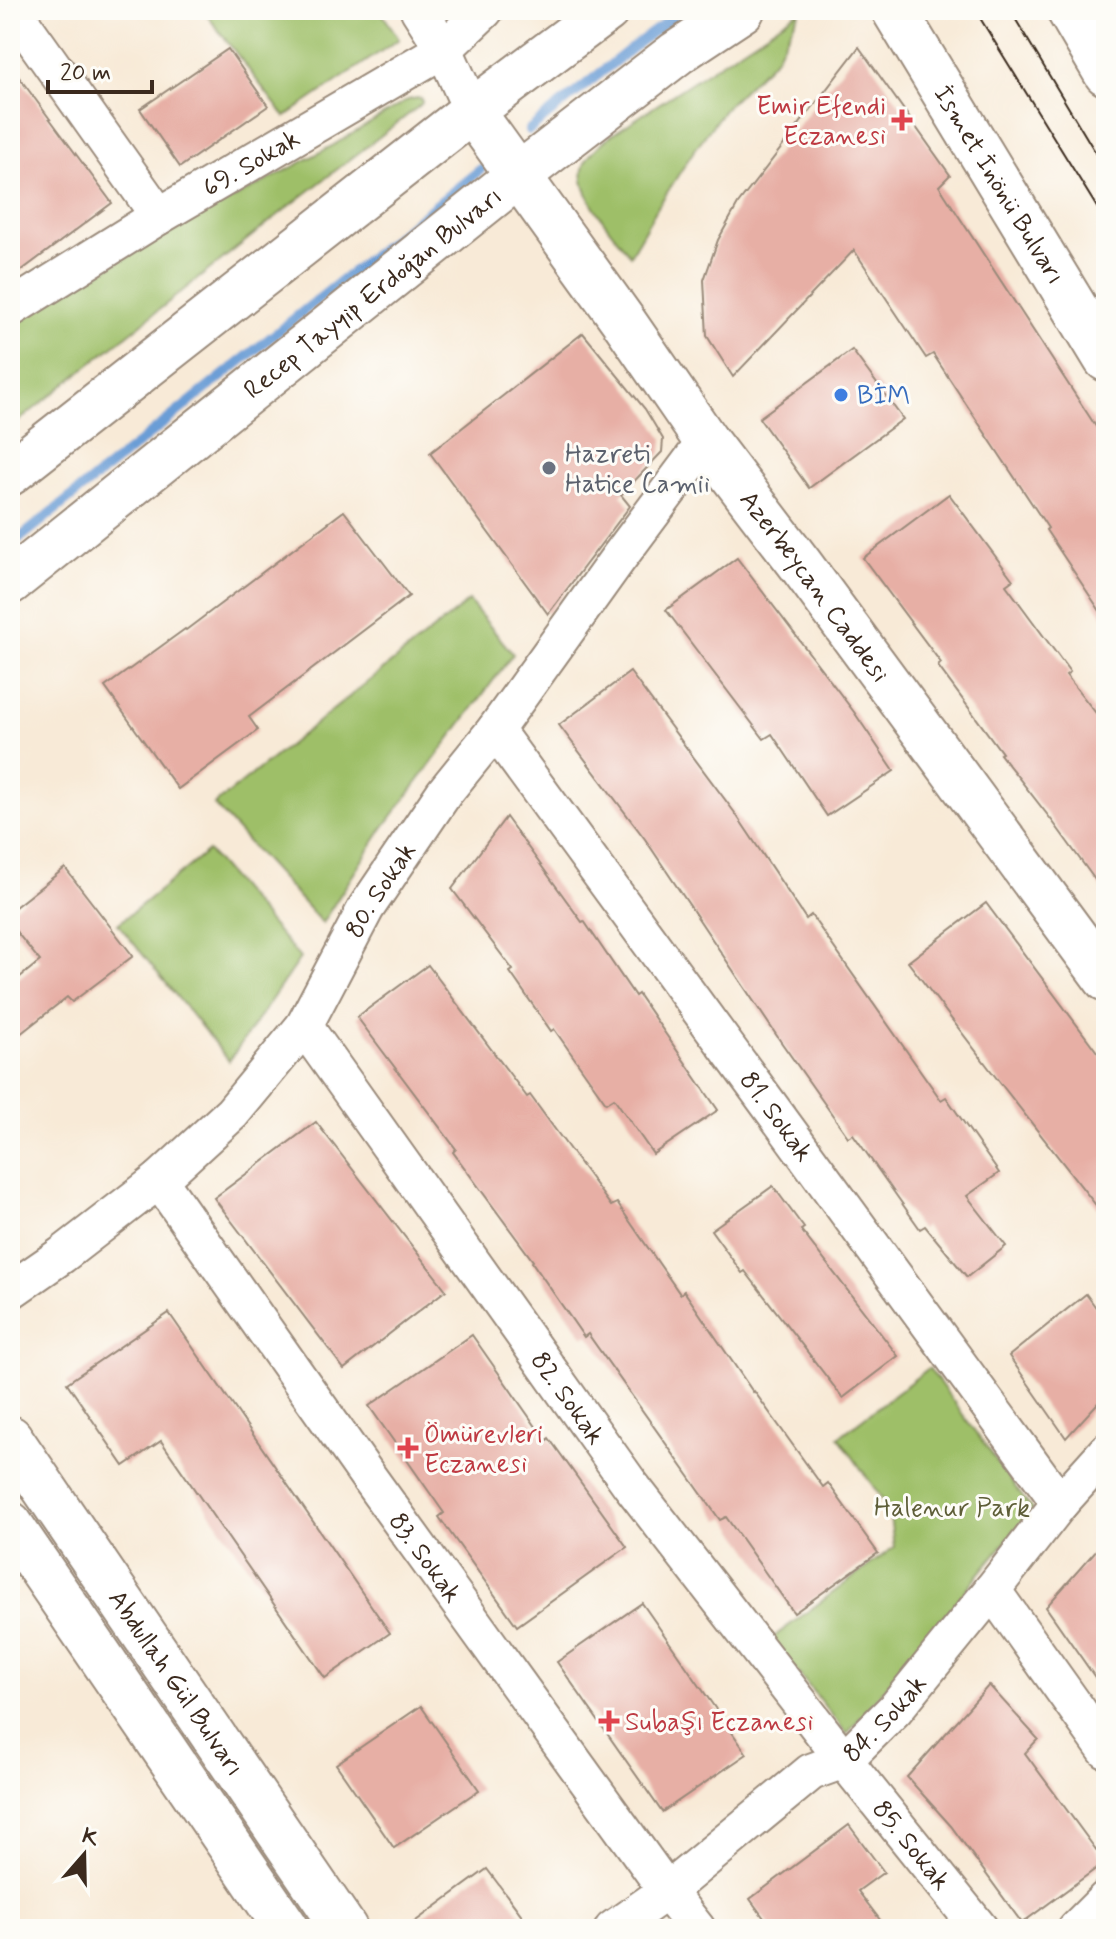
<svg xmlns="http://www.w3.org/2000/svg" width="1116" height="1939" viewBox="0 0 1116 1939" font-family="Mynerve,sans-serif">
  <rect width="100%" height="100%" fill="#fdfcf7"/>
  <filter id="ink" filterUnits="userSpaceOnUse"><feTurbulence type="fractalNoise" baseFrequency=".0125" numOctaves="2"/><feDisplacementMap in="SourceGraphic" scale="16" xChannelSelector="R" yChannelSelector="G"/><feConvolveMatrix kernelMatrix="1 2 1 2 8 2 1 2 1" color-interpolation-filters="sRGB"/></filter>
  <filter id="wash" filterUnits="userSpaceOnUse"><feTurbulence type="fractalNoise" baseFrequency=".006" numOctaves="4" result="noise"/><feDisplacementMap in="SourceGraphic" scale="32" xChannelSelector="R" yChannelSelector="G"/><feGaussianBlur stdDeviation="1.8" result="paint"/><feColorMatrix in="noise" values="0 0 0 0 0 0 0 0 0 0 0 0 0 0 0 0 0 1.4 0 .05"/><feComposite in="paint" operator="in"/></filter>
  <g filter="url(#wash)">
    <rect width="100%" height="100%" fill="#f8ead7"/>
    <g fill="#9ebf68" stroke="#6c7443" stroke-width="2">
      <path d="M203 10H380L399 39 285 117Z"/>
      <path d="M801 10 775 59 727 106 695 149 659 205 630 255C615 235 577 194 583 169 586 155 600 145 610 136Z"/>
      <path d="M417 98 422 99V103L418 107 287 208 10 428V324L138 250 332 146 408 100Z"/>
      <path d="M469 601 513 654 381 831 322 923 214 805Z"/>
      <path d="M208 851 300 958 229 1061 118 924Z"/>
      <path d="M929 1368 1032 1510 847 1734 771 1639 894 1547 889 1509 839 1437Z"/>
    </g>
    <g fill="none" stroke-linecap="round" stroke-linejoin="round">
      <g stroke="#6b9dd6" stroke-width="10">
        <path d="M529 130 638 43 683 10"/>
        <path d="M10 546 481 169"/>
      </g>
    </g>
    <g id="blocks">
      <g fill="#e7afa5">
        <path d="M859 47 950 175 939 186 1106 442V620L1046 530 1048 528 933 354 926 358 854 250 733 377 707 336 704 280 718 240 738 204Z"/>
        <path d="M228 49 268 106 180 167 140 109Z"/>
        <path d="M10 65 112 203 10 279Z"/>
        <path d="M583 333 645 409 663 439 662 452 621 495 630 506 548 614 430 453Z"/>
        <path d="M852 350 903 419 809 488 759 418Z"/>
        <path d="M949 494 1013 580 1006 585 1070 672 1066 675 1106 726V895L1053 822 1000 754 1002 753 938 666 941 663 863 558Z"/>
        <path d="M344 511 409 596 249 717 258 730 178 789 105 687 185 629 186 630Z"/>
        <path d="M737 558 854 712 894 771 827 816 772 734 764 739 666 610Z"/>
        <path d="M630 672 735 813 806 919 811 915 941 1100 946 1097 999 1173 967 1196 1006 1246 967 1277 925 1226 920 1229 853 1134 848 1137 781 1042 645 839 559 725Z"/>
        <path d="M506 817 582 922 584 921 635 996 638 994 718 1110 653 1154 614 1098 606 1103 554 1029 551 1031 510 972 513 970 452 889Z"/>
        <path d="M65 868 133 956 72 1002 67 997 10 1042V985L40 961 10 924V911Z"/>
        <path d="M986 903 1106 1064V1218L1001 1084 908 962Z"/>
        <path d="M428 965 527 1097 530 1095 611 1206 617 1203 680 1294 684 1291 753 1392 754 1391 823 1487 828 1483 878 1553 794 1613 726 1517 720 1520 588 1334 584 1337 532 1262 533 1261 453 1152 456 1149 357 1017Z"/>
        <path d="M316 1122 446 1290 344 1369 214 1198Z"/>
        <path d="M773 1186 804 1228 801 1230 898 1356 843 1398 745 1271 742 1273 711 1230Z"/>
        <path d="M1086 1294 1106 1321V1394L1066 1438 1009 1356Z"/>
        <path d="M169 1313 390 1633 325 1678 161 1441 124 1466 67 1383Z"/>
        <path d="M472 1335 546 1441 549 1438 627 1547 517 1626 439 1517 444 1513 369 1406Z"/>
        <path d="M1106 1539V1693L1046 1607Z"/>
        <path d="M642 1603 747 1754 662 1812 557 1662Z"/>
        <path d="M989 1685 1038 1739 1025 1753 1105 1862 1022 1923 951 1826 907 1777Z"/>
        <path d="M421 1706 479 1790 394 1848 336 1764Z"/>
        <path d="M849 1825 884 1872 858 1891 887 1929H772L750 1899Z"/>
        <path d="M487 1869 532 1929H405Z"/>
      </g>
    </g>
  </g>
  <g filter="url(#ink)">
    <use href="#blocks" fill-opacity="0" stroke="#9a8a7a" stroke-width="2"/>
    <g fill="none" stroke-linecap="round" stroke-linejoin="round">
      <g stroke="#9a8a7a" stroke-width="40">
        <g id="minor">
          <path d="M13 10 159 216"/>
          <path d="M419 10 444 49 472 111"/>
          <path id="s1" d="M10 309 159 216 444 49 485 10"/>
          <path id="s2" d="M495 730 1060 1503"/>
          <path id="s3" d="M304 1026 630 1484 844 1760 980 1929"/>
          <path id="s4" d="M159 1180 369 1478 667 1891 697 1929"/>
          <path id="s5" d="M10 1291 62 1255 159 1180 232 1113 304 1026 366 908 444 793 495 730 617 560 706 441"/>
          <path d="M992 1590 1106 1750"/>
          <path id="s6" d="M613 1929 667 1891 811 1772 844 1760 896 1708 992 1590 1060 1503 1106 1452"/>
          <path d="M1076 1929 1106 1899"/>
        </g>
      </g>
      <g stroke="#9a8a7a" stroke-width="48">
        <g id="major">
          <path id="s7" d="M894 10 1106 359"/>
          <path d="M1069 10 1106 73"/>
          <path id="s8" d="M472 111 624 322 706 441 800 564 1106 979"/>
          <path d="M10 473 472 111 607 10"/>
          <path id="s9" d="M10 582 519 175 677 53 742 10"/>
          <path id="s10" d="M10 1438 345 1929"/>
          <path d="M10 1524 287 1929"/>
        </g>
      </g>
      <use href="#minor" stroke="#fff" stroke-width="36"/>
      <use href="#major" stroke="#fff" stroke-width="44"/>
      <g stroke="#3b2a1e" stroke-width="2">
        <path d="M975 10 1106 222"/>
        <path d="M1010 10 1106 170"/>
      </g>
    </g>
  </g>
  <g fill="#e0444e" stroke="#fdfcf7" stroke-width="3">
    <path d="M898 108h8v8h8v8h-8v8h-8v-8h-8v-8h8z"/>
    <path d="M404 1436h8v8h8v8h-8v8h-8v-8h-8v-8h8z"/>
    <path d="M605 1709h8v8h8v8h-8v8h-8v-8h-8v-8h8z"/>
  </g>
  <circle fill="#3f7fe0" stroke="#fdfcf7" stroke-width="3" cx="841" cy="395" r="8"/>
  <circle fill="#6b7280" stroke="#fdfcf7" stroke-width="3" cx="549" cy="468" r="8"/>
  <g text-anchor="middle" stroke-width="6" stroke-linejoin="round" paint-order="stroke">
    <g font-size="26" fill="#be3a42" stroke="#fdfcf7" text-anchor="start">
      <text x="886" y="114" text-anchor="end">Emir Efendi<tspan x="886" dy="30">Eczanesi</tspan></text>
      <text x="424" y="1442">Ömürevleri<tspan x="424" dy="30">Eczanesi</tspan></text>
      <text x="625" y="1730">Subaşı Eczanesi</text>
    </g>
    <g font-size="26" fill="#3b2a1e" stroke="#fdfcf7">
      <text dy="9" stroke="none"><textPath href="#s1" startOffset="282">69. Sokak</textPath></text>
      <text dy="9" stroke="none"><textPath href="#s7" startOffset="204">İsmet İnönü Bulvarı</textPath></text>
      <text dy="9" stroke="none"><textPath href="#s9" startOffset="464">Recep Tayyip Erdoğan Bulvarı</textPath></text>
      <text dy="9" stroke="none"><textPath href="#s8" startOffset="586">Azerbeycan Caddesi</textPath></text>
      <text dy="9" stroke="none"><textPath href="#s5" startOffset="554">80. Sokak</textPath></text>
      <text dy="9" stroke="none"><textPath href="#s2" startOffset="478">81. Sokak</textPath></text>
      <text dy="9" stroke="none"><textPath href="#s3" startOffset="456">82. Sokak</textPath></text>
      <text dy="9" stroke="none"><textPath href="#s4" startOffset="462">83. Sokak</textPath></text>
      <text dy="9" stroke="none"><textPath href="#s10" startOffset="296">Abdullah Gül Bulvarı</textPath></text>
      <text dy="9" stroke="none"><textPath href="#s6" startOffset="346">84. Sokak</textPath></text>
      <text dy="9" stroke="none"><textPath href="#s3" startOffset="1020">85. Sokak</textPath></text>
    </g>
    <g font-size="26" fill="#366cbe" stroke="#fdfcf7" text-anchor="start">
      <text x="857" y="404">BİM</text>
    </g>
    <g font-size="26" fill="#5b616d" stroke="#fdfcf7" text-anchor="start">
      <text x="565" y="462">Hazreti<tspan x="565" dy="30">Hatice Camii</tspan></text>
    </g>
    <g font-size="26" fill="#5e5e38" stroke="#fdfcf7">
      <text x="952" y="1516">Halenur Park</text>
    </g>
  </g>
  <rect width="1116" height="1939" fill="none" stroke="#fdfcf7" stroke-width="40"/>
  <g transform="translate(84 1855) rotate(20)" stroke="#fdfcf7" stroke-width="6" paint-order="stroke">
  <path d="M0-6L14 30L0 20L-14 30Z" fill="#3b2a1e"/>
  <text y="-12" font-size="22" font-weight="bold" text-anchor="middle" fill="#3b2a1e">K</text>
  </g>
  <path d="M48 80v12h104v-12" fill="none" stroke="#3b2a1e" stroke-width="4"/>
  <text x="60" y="80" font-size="24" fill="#3b2a1e" stroke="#fdfcf7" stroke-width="6" paint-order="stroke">20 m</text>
</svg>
